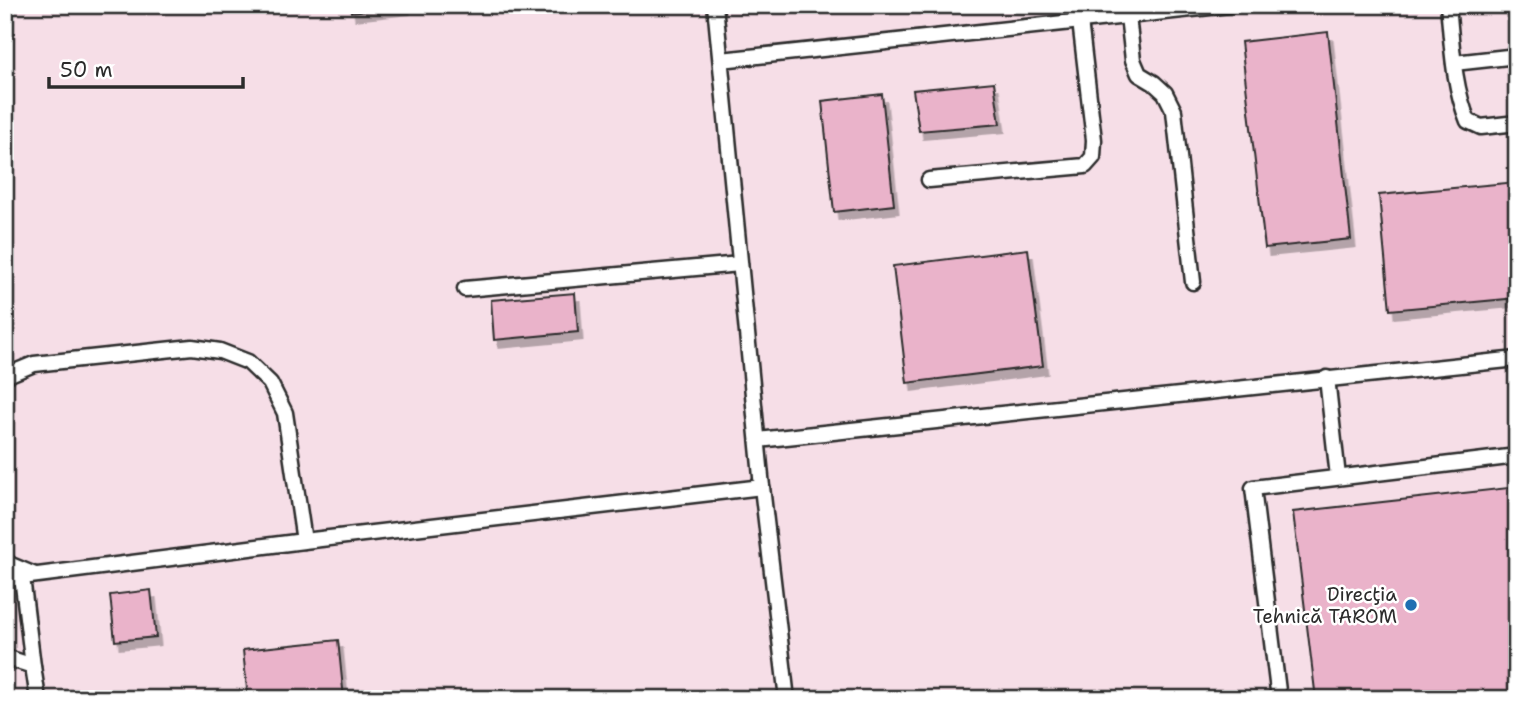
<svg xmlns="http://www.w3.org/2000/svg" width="1522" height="704" viewBox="0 0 1522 704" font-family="'Shantell Sans',sans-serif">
  <defs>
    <filter id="shadow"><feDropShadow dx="4.5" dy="8" stdDeviation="0" flood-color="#0004"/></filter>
  </defs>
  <rect width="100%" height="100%" fill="#fbf0f4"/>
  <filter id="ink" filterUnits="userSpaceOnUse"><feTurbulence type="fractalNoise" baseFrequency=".0143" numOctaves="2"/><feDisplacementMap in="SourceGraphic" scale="14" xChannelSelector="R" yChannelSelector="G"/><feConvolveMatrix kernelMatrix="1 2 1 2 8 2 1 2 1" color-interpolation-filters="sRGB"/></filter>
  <g filter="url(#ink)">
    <rect fill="#f6dee7" x="5" y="5" width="1512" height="694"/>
    <g fill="#eab3ca" stroke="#2b2b2b" stroke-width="2" filter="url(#shadow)">
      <path d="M350 5H405V6L351 12Z"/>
      <path d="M1328 32 1351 239 1265 248 1241 42Z"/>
      <path d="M994 82 1000 124 919 131 913 90Z"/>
      <path d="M882 94 894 205 834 212 822 101Z"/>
      <path d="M1517 182V298L1390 310 1379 195Z"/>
      <path d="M1028 249 1043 366 907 383 893 266Z"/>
      <path d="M575 293 578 332 494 340 491 300Z"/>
      <path d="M1517 487V699H1316L1293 512Z"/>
      <path d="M151 590 156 637 115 641 110 595Z"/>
      <path d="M338 640 344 699H248L243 650Z"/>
    </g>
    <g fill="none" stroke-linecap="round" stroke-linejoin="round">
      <g stroke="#2b2b2b" stroke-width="19">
        <g id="lane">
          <path d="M715 5 762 487 787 699"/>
          <path d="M1448 5C1452 44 1453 85 1468 121L1481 127 1517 123"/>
          <path d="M1128 16 1133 60 1139 74 1154 83 1165 93 1174 111 1193 282"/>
          <path d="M721 60 1229 5"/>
          <path d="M1454 63 1517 56"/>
          <path d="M929 180 1085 166 1093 157 1094 140 1080 21"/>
          <path d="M465 289 740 264"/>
          <path d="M5 376 34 364 192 347 220 351 248 362 270 383 285 413 304 541 762 487"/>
          <path d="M1327 378 1338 477"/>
          <path d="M758 440 1517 359"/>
          <path d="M5 560 11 565 35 575"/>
          <path d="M5 579 22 577"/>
          <path d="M5 657 33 666 38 699"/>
          <path d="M33 666 22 577 304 541"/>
          <path d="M1279 699 1253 488 1517 456"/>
        </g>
      </g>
      <use href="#lane" stroke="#fff" stroke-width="14"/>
    </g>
  </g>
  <circle fill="#1f6fb2" stroke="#fff" stroke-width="2.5" cx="1411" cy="605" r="7"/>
  <g text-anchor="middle" stroke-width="5" stroke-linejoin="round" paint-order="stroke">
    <g font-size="19" fill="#2b2b2b" stroke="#fff" text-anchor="end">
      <text x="1397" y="601">Direcţia<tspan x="1397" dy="22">Tehnică TAROM</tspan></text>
    </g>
  </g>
  <rect width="1522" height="704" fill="none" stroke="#fff" stroke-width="28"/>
  <rect x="14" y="14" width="1494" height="676" fill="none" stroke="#2b2b2b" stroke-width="2.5" filter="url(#ink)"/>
  <path d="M49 77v10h194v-10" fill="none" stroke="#2b2b2b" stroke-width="3.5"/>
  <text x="60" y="77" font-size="21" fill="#2b2b2b" stroke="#ffffff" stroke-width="5" paint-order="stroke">50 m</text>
</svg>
